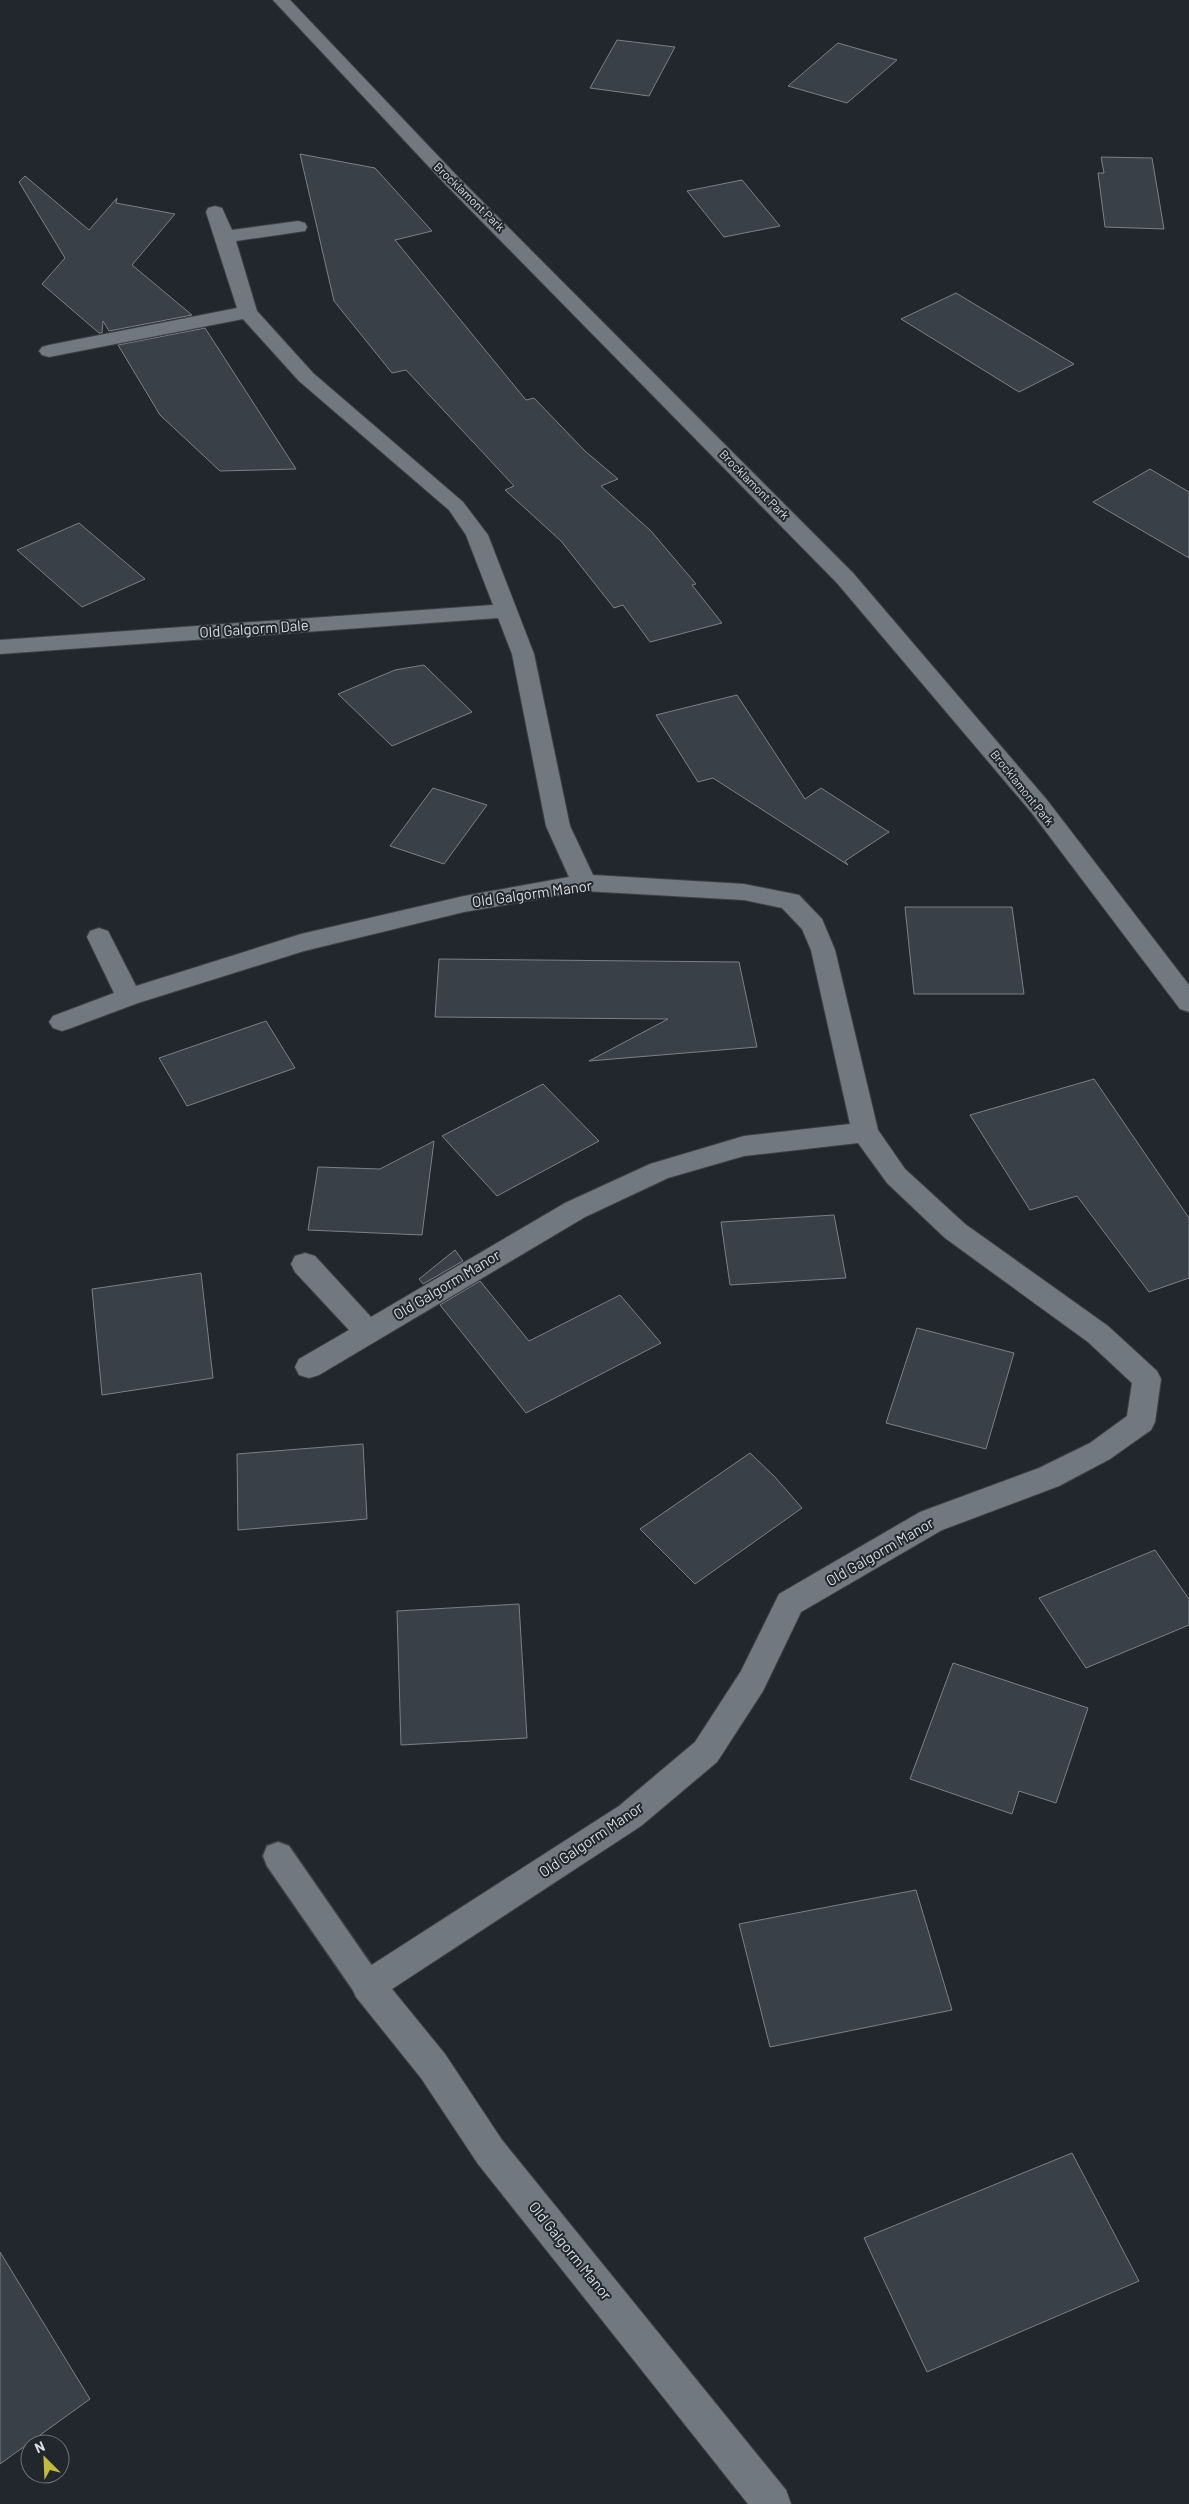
<svg xmlns="http://www.w3.org/2000/svg" width="1189" height="2504" viewBox="0 0 1189 2504" font-family="Barlow,sans-serif">
  <rect width="100%" height="100%" fill="#22272e"/>
  <g fill="#3a4047" stroke="#7a8088">
    <path d="M617 40 675 47 649 96 590 88Z"/>
    <path d="M838 43 897 60 847 103 788 86Z"/>
    <path d="M300 154 375 168 432 231 395 240 526 400 534 398 585 451 618 479 601 486 651 531 696 584 692 585 722 623 650 642 623 605 614 608 561 541 505 490 514 486 406 370 392 373 334 301Z"/>
    <path d="M1101 157 1152 158 1164 229 1105 227 1098 173H1104Z"/>
    <path d="M25 176 89 230 117 198 116 203 175 214 132 265 192 315 109 331 103 321 102 333H99L42 284 65 258 19 182Z"/>
    <path d="M742 180 780 226 724 237 687 191Z"/>
    <path d="M956 293 1074 364 1019 392 901 319Z"/>
    <path d="M205 328 296 469 220 471 160 415 118 345Z"/>
    <path d="M1150 469 1189 492V558L1093 502Z"/>
    <path d="M79 523 145 579 82 607 17 550Z"/>
    <path d="M424 665 472 712 392 746 338 694 395 670Z"/>
    <path d="M737 695 805 799 821 788 889 832 845 861 848 865 713 778 698 782 656 715Z"/>
    <path d="M433 788 487 805 444 864 390 846Z"/>
    <path d="M905 907H1012L1024 994H914Z"/>
    <path d="M439 959 739 962 757 1047 589 1061 668 1019 435 1017Z"/>
    <path d="M266 1021 295 1068 187 1106 159 1058Z"/>
    <path d="M1094 1079 1189 1218V1278L1149 1292 1077 1196 1030 1210 970 1115Z"/>
    <path d="M543 1084 599 1141 497 1196 442 1136Z"/>
    <path d="M434 1141 422 1235 308 1230 318 1167 380 1169Z"/>
    <path d="M834 1215 846 1278 730 1285 721 1222Z"/>
    <path d="M455 1250 463 1261 423 1284 419 1279Z"/>
    <path d="M201 1273 213 1378 102 1395 92 1289Z"/>
    <path d="M480 1281 529 1341 620 1295 661 1343 526 1413 440 1305Z"/>
    <path d="M917 1328 1014 1353 986 1449 886 1423Z"/>
    <path d="M363 1444 367 1519 238 1530 237 1454Z"/>
    <path d="M750 1453 775 1477 802 1508 695 1584 640 1529Z"/>
    <path d="M1155 1550 1189 1599V1625L1086 1668 1039 1598Z"/>
    <path d="M519 1604 527 1738 401 1745 397 1611Z"/>
    <path d="M953 1663 1088 1708 1056 1803 1019 1791 1012 1814 910 1779Z"/>
    <path d="M916 1890 952 2010 770 2047 739 1924Z"/>
    <path d="M1072 2153 1139 2281 927 2372 864 2238Z"/>
    <path d="M0 2252 90 2399 0 2464Z"/>
  </g>
  <g fill="none" stroke-linecap="round" stroke-linejoin="round">
    <g stroke="#3d4147" stroke-width="3">
      <path id="lane" d="M278 1842 289 1846 379 1976 383 1986 379 1996 368 2000 357 1996 267 1866 263 1856 267 1846Z"/>
    </g>
    <g stroke="#3d4147" stroke-width="2">
      <g id="street">
        <path d="M273 0H290L459 178 853 573 1047 800 1189 985V1012L1180 1009 1031 812 837 583 447 186Z"/>
        <path d="M215 206 222 208 232 230 298 221 305 223 307 227 305 231 236 241 257 311 313 373 463 502 488 535 534 654 570 826 593 875 744 884 799 895 822 919 835 950 878 1130 905 1169 965 1224 1108 1326 1157 1371 1161 1379 1155 1422 1151 1430 1110 1459 1059 1486 942 1530 801 1612 763 1691 717 1762 641 1826 392 1989 445 2054 502 2140 786 2490 791 2504H748L478 2164 421 2078 356 1997 351 1986 356 1975 619 1806 695 1742 741 1671 779 1594 920 1512 1039 1468 1090 1443 1127 1416 1132 1383 1088 1342 945 1238 887 1183 858 1143 744 1156 668 1178 585 1217 319 1375 309 1378 299 1375 295 1367 299 1359 349 1330 295 1272 291 1264 295 1256 305 1253 315 1256 371 1317 565 1203 650 1164 744 1136 850 1124 811 950 802 929 782 908 744 900 584 891 464 912 304 951 138 1003 71 1028 62 1031 53 1028 49 1022 53 1016 114 993 87 937 90 931 99 928 108 931 136 986 301 934 464 896 569 877 546 826 512 654 498 618 0 654V640L493 605 466 535 449 510 299 381 243 319 49 357 42 355 39 351 42 347 49 345 237 308 206 212 208 208Z"/>
      </g>
    </g>
    <use href="#lane" fill="#727880" fill-rule="evenodd"/>
    <use href="#street" fill="#727880" fill-rule="evenodd"/>
  </g>
  <g text-anchor="middle" stroke-width="4" stroke-linejoin="round" paint-order="stroke">
    <g font-size="12" fill="#dbdee3" stroke="#22272e">
      <text transform="translate(469 197) rotate(44)" y="4">Brocklamont Park</text>
      <text transform="translate(754 485) rotate(45)" y="4">Brocklamont Park</text>
      <text transform="translate(1022 788) rotate(51)" y="4">Brocklamont Park</text>
    </g>
    <g font-size="15" fill="#dbdee3" stroke="#22272e">
      <text transform="translate(254 629) rotate(-4)" y="5">Old Galgorm Dale</text>
      <text transform="translate(532 894) rotate(-8)" y="5">Old Galgorm Manor</text>
      <text transform="translate(447 1285) rotate(-31)" y="5">Old Galgorm Manor</text>
      <text transform="translate(880 1552) rotate(-30)" y="5">Old Galgorm Manor</text>
      <text transform="translate(591 1840) rotate(-34)" y="5">Old Galgorm Manor</text>
      <text transform="translate(570 2251) rotate(51)" y="5">Old Galgorm Manor</text>
    </g>
  </g>
  <g transform="translate(45 2459) rotate(336)"><circle r="24" fill="#22272e" stroke="#6c7076"/>
  <path d="M0-4L9 19L0 12L-9 19Z" fill="#c4bc3d"/>
  <text y="-8" font-size="14" font-weight="bold" text-anchor="middle" fill="#dbdee3">N</text>
  </g>
</svg>
